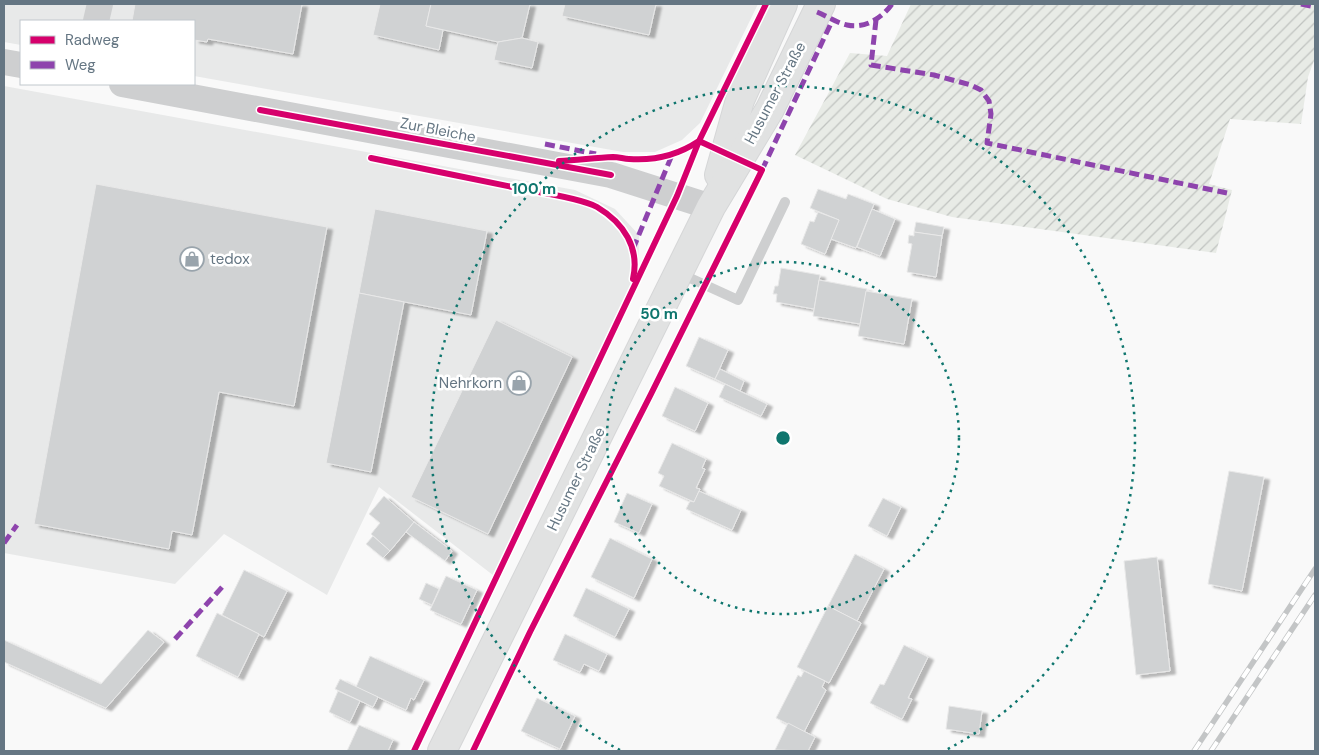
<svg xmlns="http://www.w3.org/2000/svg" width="1319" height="755" viewBox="0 0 1319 755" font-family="'DM Sans',sans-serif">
  <defs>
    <pattern id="garden-furrows" width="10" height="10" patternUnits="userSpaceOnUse" patternTransform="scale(1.25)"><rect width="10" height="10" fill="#e8ebe6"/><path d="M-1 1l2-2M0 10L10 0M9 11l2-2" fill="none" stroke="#c0c3c0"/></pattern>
    <filter id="shadow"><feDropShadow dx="5.5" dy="3" stdDeviation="1" flood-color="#0004"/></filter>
  </defs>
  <rect width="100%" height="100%" fill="#f9f9f9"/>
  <g fill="#e8e9e9">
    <path d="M4 4H758L700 123 682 140 655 152H623L194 76V21H21V45L4 42Z"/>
    <path d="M4 86 575 190 615 209 639 235 638 280 498 579 379 487 327 595 224 534 175 584 4 553Z"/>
  </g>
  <path fill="url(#garden-furrows)" d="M911 4H1315V58L1308 77 1301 124 1230 119 1209 184 1232 190 1216 253 952 217 887 199 795 155 850 53 887 56Z"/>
  <g fill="#d0d2d3" stroke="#e8e8e8" filter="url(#shadow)">
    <path d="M135 4H302L293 54 208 39 207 42 194 40V21H132Z"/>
    <path d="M380 4H431L426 26 443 30 439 50 373 35Z"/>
    <path d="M431 4H530L522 38 498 42 426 26Z"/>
    <path d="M565 4H656L649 35 562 16Z"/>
    <path d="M522 38 538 42 532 68 494 60 498 42Z"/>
    <path d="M96 184 327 227 294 406 219 392 192 535 172 531 169 549 34 524Z"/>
    <path d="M818 189 846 199 848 194 874 204 856 248 831 239 839 220 810 208Z"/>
    <path d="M375 209 487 231 471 315 359 293Z"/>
    <path d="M872 209 895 219 880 256 857 247Z"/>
    <path d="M818 212 839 220 825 254 801 244 810 221 814 222Z"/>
    <path d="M916 222 944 227 942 236 914 232Z"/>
    <path d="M914 232 942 236 936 277 907 272 912 244 908 243 909 235 914 236Z"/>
    <path d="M781 268 820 275 814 309 776 302 777 294H773L775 286H778Z"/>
    <path d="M819 280 867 289 860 324 813 316Z"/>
    <path d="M866 291 912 299 904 344 858 336Z"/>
    <path d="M359 293 404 302 371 472 326 463Z"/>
    <path d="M496 320 572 357 488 534 411 497Z"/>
    <path d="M699 337 728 350 715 379 686 366Z"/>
    <path d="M720 369 744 381 740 391 715 379Z"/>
    <path d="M725 384 767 404 761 416 719 397Z"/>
    <path d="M675 387 708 403 695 431 662 416Z"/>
    <path d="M672 443 706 459 702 468 705 469 696 488 700 489 694 502 659 486 664 476 658 473Z"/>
    <path d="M1229 471 1264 477 1242 591 1208 584Z"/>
    <path d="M699 491 741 510 732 530 686 509 690 501 694 502Z"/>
    <path d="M627 493 652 504 639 533 614 522Z"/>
    <path d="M384 496 414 522 390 551 371 534 380 523 369 514Z"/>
    <path d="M883 498 901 507 887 536 868 526Z"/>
    <path d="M414 522 452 551 445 561 406 532Z"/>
    <path d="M373 536 390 551 383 558 366 544Z"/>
    <path d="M610 538 652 559 634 598 591 577Z"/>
    <path d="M855 554 884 569 857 621 828 606Z"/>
    <path d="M1157 557 1170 671 1136 675 1124 561Z"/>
    <path d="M244 570 287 591 264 637 222 615Z"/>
    <path d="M446 576 477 590 461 624 430 610Z"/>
    <path d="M426 583 439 589 432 605 419 599Z"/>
    <path d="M586 588 629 609 615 637 573 616Z"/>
    <path d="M828 606 861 623 829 683 797 667Z"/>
    <path d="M217 613 259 634 238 677 196 656Z"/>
    <path d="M148 630 164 642 106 708 4 662V640L101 684Z"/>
    <path d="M565 634 607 654 599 671 584 664 580 672 553 660Z"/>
    <path d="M904 645 928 657 908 698 912 699 902 719 870 703 880 684 884 685Z"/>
    <path d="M370 656 424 680 414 700 411 698 406 710 356 687Z"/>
    <path d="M804 671 825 681 822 687 826 690 804 732 776 718 798 675 801 677Z"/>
    <path d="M340 679 378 697 373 707 335 689Z"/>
    <path d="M338 691 360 701 350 722 329 712Z"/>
    <path d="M537 698 575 716 560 749 521 731Z"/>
    <path d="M949 706 982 711 979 734 946 729Z"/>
    <path d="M788 723 815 737 808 751 775 750Z"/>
    <path d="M359 725 393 740 388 751H347Z"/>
  </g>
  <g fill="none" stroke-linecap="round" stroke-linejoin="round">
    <g stroke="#d5d6d7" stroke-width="30">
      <g id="secondary">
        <path d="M719 175 740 100 783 4"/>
        <path d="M442 751 711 207 770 109 821 4"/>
      </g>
    </g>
    <path stroke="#cecfd0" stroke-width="10" d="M679 273 738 300 785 202"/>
    <g stroke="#cecfd0" stroke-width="26">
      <path d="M96 21 100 4"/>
      <path d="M4 62 21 65"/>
      <path d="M122 84 611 175 711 207"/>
    </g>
    <use href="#secondary" stroke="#e1e2e2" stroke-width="28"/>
    <g stroke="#c3c5c6" stroke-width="5.5">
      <g id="rail">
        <path d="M1194 751 1315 569"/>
        <path d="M1211 751 1315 595"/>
      </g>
    </g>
    <use href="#rail" stroke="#fff" stroke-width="4" stroke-dasharray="11" stroke-linecap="butt"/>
    <g stroke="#8e44ad" stroke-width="5" stroke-dasharray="10 5" stroke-linecap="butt">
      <path d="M1301 4 1315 7"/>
      <path d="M817 12C827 16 837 23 847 25 865 29 882 18 892 4"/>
      <path d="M876 20 871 65 934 75 971 85 981 90 989 101 991 114 987 143 1227 193"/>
      <path d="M545 144 596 154"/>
      <path d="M762 170 833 19"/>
      <path d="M633 249 672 155"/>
      <path d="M4 543 17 525"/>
      <path d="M175 639 224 585"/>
    </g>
    <g stroke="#fff" stroke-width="9">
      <g id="cycleway">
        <path d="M260 110 611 175"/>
        <path d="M371 158C423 169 475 179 527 190 545 193 583 199 597 207 624 223 640 248 633 279"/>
        <path d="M559 161C577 160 595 158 613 157 619 157 624 159 629 159 655 161 678 155 699 141L766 4"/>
        <path d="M414 751 677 196 699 141 762 170 651 394 530 632 473 751"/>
      </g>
    </g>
    <use href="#cycleway" stroke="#d6006c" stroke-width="6"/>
  </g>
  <g fill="none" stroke="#0f766e" stroke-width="2.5" stroke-dasharray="2.5 5">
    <circle cx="783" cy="438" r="176"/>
    <path d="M620 750A352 352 0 1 1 946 750"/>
  </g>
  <defs>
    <g id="shop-ring" transform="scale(1.25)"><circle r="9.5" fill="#fff" stroke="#99a4ac" stroke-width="1.5"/><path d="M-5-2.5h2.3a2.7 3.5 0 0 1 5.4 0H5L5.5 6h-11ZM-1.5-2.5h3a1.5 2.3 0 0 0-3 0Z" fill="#99a4ac"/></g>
  </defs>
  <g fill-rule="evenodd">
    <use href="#shop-ring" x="192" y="259"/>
    <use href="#shop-ring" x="519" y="383"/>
  </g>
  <g text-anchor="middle" stroke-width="5" stroke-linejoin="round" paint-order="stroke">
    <g font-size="15" fill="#657683" stroke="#fff">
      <text transform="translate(775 93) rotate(-62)" y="5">Husumer Straße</text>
      <text transform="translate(438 130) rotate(11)" y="5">Zur Bleiche</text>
      <text transform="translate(576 479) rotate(-64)" y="5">Husumer Straße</text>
    </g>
    <g font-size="15" fill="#657683" stroke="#fff" text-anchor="start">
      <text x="210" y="264">tedox</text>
      <text x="502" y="388" text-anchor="end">Nehrkorn</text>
    </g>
  </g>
  <circle cx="783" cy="438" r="8" fill="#0f766e" stroke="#fff" stroke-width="2.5"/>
  <g font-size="15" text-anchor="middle" font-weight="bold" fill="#0f766e" stroke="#fff" stroke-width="5" stroke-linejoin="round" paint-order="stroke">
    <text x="534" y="194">100 m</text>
    <text x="659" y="319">50 m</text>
  </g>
  <rect width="1319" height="755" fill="none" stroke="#657683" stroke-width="10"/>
  <rect x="20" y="20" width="175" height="65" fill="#ffffff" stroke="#c1c8cd"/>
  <rect x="30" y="36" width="25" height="8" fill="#d6006c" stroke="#c1c8cd"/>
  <text x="65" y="45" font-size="15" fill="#657683">Radweg</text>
  <rect x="30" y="61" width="25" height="8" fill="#8e44ad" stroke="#c1c8cd"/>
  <text x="65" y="70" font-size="15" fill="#657683">Weg</text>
</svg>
